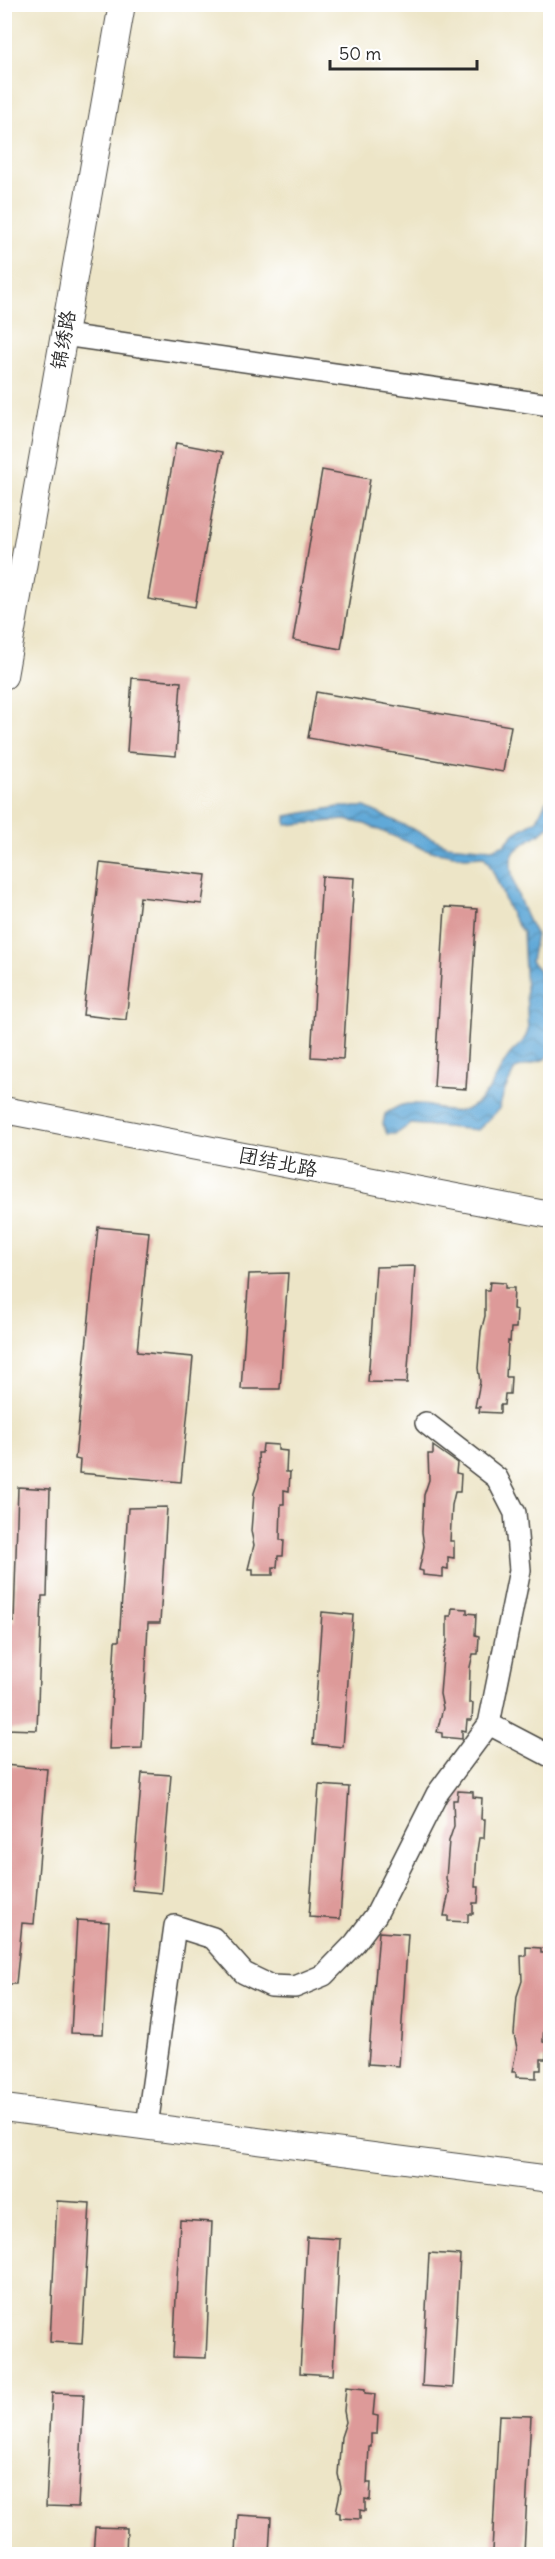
<svg xmlns="http://www.w3.org/2000/svg" width="555" height="2559" viewBox="0 0 555 2559" font-family="Delius,'LXGW WenKai TC',sans-serif">
  <defs>
    <pattern id="water-waves" width="16" height="10" patternUnits="userSpaceOnUse" patternTransform="scale(1.5)"><rect width="16" height="10" fill="#61a9d8"/><path d="M0 5q4-4 8 0t8 0" fill="none" stroke="#508aaf"/></pattern>
  </defs>
  <rect width="100%" height="100%" fill="#fff"/>
  <filter id="ink" filterUnits="userSpaceOnUse"><feTurbulence type="fractalNoise" baseFrequency=".0167" numOctaves="2"/><feDisplacementMap in="SourceGraphic" scale="12" xChannelSelector="R" yChannelSelector="G"/><feConvolveMatrix kernelMatrix="1 2 1 2 8 2 1 2 1" color-interpolation-filters="sRGB"/></filter>
  <filter id="wash" filterUnits="userSpaceOnUse"><feTurbulence type="fractalNoise" baseFrequency=".008" numOctaves="4" result="noise"/><feDisplacementMap in="SourceGraphic" scale="24" xChannelSelector="R" yChannelSelector="G"/><feGaussianBlur stdDeviation="1.35" result="paint"/><feColorMatrix in="noise" values="0 0 0 0 0 0 0 0 0 0 0 0 0 0 0 0 0 1.4 0 .05"/><feComposite in="paint" operator="in"/></filter>
  <g filter="url(#wash)">
    <rect width="100%" height="100%" fill="#ede5c7"/>
    <path fill="url(#water-waves)" stroke="#466a82" stroke-width="1.5" d="M550 798V825C540 837 521 841 513 854 504 869 527 920 536 935L531 961 539 970 542 1004 550 1015V1053L545 1059 515 1069 504 1092 499 1109 478 1130 411 1124 396 1134H387L383 1124 385 1114C390 1111 396 1107 402 1105 437 1097 458 1134 490 1088 496 1079 500 1069 506 1060 513 1047 523 1047 528 1031L523 932C504 911 501 879 484 856L465 857 426 850 365 824 345 820 286 825V816L339 807H365L447 845 492 849 505 844 515 833 537 820 546 801Z"/>
    <g id="blocks">
      <g fill="#dd9a99">
        <path d="M176 443 223 452 195 607 148 599Z"/>
        <path d="M322 470 370 479 341 649 293 640Z"/>
        <path d="M132 678 181 682 176 756 127 752Z"/>
        <path d="M316 692 511 726 503 772 308 738Z"/>
        <path d="M100 863 206 875 202 904 140 897 126 1020 83 1015Z"/>
        <path d="M322 876 354 878 343 1059 311 1057Z"/>
        <path d="M445 907 477 909 466 1089 434 1087Z"/>
        <path d="M98 1227 149 1232 137 1352 193 1357 181 1482 79 1473 80 1460 75 1459Z"/>
        <path d="M415 1266 407 1383 368 1382 376 1267Z"/>
        <path d="M288 1273 280 1389H241L249 1274Z"/>
        <path d="M490 1282 505 1283V1288H514L513 1309 517 1310 516 1328H511L510 1342 508 1341 506 1377H511L510 1394H505L504 1405H500V1413L479 1412 480 1407H475L480 1382 478 1368 481 1331 485 1316V1290H489Z"/>
        <path d="M263 1444 278 1445V1450L287 1451 286 1472H290L289 1491 284 1490V1504H281L280 1540H284L283 1556H278L277 1567H273V1575H253V1569H248L254 1545 251 1531 254 1493 259 1478 258 1453H262Z"/>
        <path d="M433 1446 457 1463 456 1473 461 1474 460 1492H455L452 1505 450 1541H454V1558L448 1557V1569L443 1568V1577L423 1575V1571L419 1570 424 1546 422 1532 424 1495 429 1480 428 1454H433Z"/>
        <path d="M18 1487 50 1489 47 1596H42L37 1730 5 1729 9 1621 14 1622Z"/>
        <path d="M167 1507 160 1623H148L142 1748 109 1749 115 1641H119L128 1508Z"/>
        <path d="M452 1608 467 1609V1613L476 1614 475 1635 479 1636 478 1654H473L470 1667 469 1703H473L472 1720H467L466 1731 462 1730V1739L442 1737V1733L437 1732 443 1708 440 1694 443 1657 447 1642V1616H451Z"/>
        <path d="M322 1612 353 1615 343 1747 313 1744Z"/>
        <path d="M4 1765 47 1769 34 1924 22 1923 16 1984H4Z"/>
        <path d="M142 1773 171 1775 161 1893 132 1890Z"/>
        <path d="M319 1785 349 1787 340 1919 309 1917Z"/>
        <path d="M458 1791 473 1792V1797L482 1798 481 1819H485L484 1838H479L477 1851 475 1887H479L478 1903H473V1914H468V1922L448 1921V1916H444L449 1892 446 1878 449 1841 454 1826 453 1800H457Z"/>
        <path d="M77 1920 109 1922 103 2034 71 2033Z"/>
        <path d="M379 1932 408 1934 399 2066 368 2064Z"/>
        <path d="M526 1947 541 1948V1953H550V1993H547L545 2007 543 2042 547 2043 546 2059H541V2070H536V2078L516 2077V2072H512L517 2048 514 2034 517 1996 522 1981 521 1956H526Z"/>
        <path d="M57 2201 90 2203 82 2344 50 2342Z"/>
        <path d="M180 2220 212 2222 206 2358 173 2357Z"/>
        <path d="M307 2237 340 2239 333 2375 300 2373Z"/>
        <path d="M429 2253 460 2255 453 2388 422 2386Z"/>
        <path d="M346 2387 365 2389V2393L375 2394 373 2415 378 2416 377 2434H371V2447H369L367 2483H371L370 2500 365 2499V2511L360 2510V2519L340 2518V2513L336 2512 341 2488 338 2474 341 2437 346 2422 344 2411Z"/>
        <path d="M52 2393 84 2394 78 2507 46 2506Z"/>
        <path d="M499 2415 531 2416 524 2553 492 2551Z"/>
        <path d="M238 2515 271 2517 269 2554H236Z"/>
        <path d="M95 2527 127 2528 126 2554H93Z"/>
      </g>
    </g>
  </g>
  <g filter="url(#ink)">
    <use href="#blocks" fill-opacity="0" stroke="#484742" stroke-width="1.5"/>
    <g fill="none" stroke-linecap="round" stroke-linejoin="round">
      <g stroke="#484742" stroke-width="24">
        <g id="minor">
          <path d="M64 335 550 405"/>
          <path d="M489 1724 550 1756"/>
          <path d="M147 2126 175 1926 213 1938 244 1973 271 1986 295 1987 324 1975 355 1943 376 1915 437 1794 489 1724 520 1570 515 1513 497 1478 426 1423"/>
        </g>
      </g>
      <g stroke="#484742" stroke-width="28">
        <g id="tertiary">
          <path d="M4 676 122 4"/>
          <path d="M4 1110 550 1215"/>
          <path d="M4 2108 550 2179"/>
        </g>
      </g>
      <use href="#minor" stroke="#fff" stroke-width="21"/>
      <use href="#tertiary" stroke="#fff" stroke-width="26"/>
    </g>
  </g>
  <g text-anchor="middle" stroke-width="4.5" stroke-linejoin="round" paint-order="stroke">
    <g font-size="20" fill="#2b2b2b" stroke="#fff">
      <text transform="translate(63 340) rotate(-80)" y="7">锦绣路</text>
      <text transform="translate(278 1162) rotate(11)" y="7">团结北路</text>
    </g>
  </g>
  <rect width="555" height="2559" fill="none" stroke="#fff" stroke-width="24"/>
  <path d="M330 60v9h147v-9" fill="none" stroke="#2b2b2b" stroke-width="3"/>
  <text x="339" y="60" font-size="18" fill="#2b2b2b" stroke="#ffffff" stroke-width="4.5" paint-order="stroke">50 m</text>
</svg>
